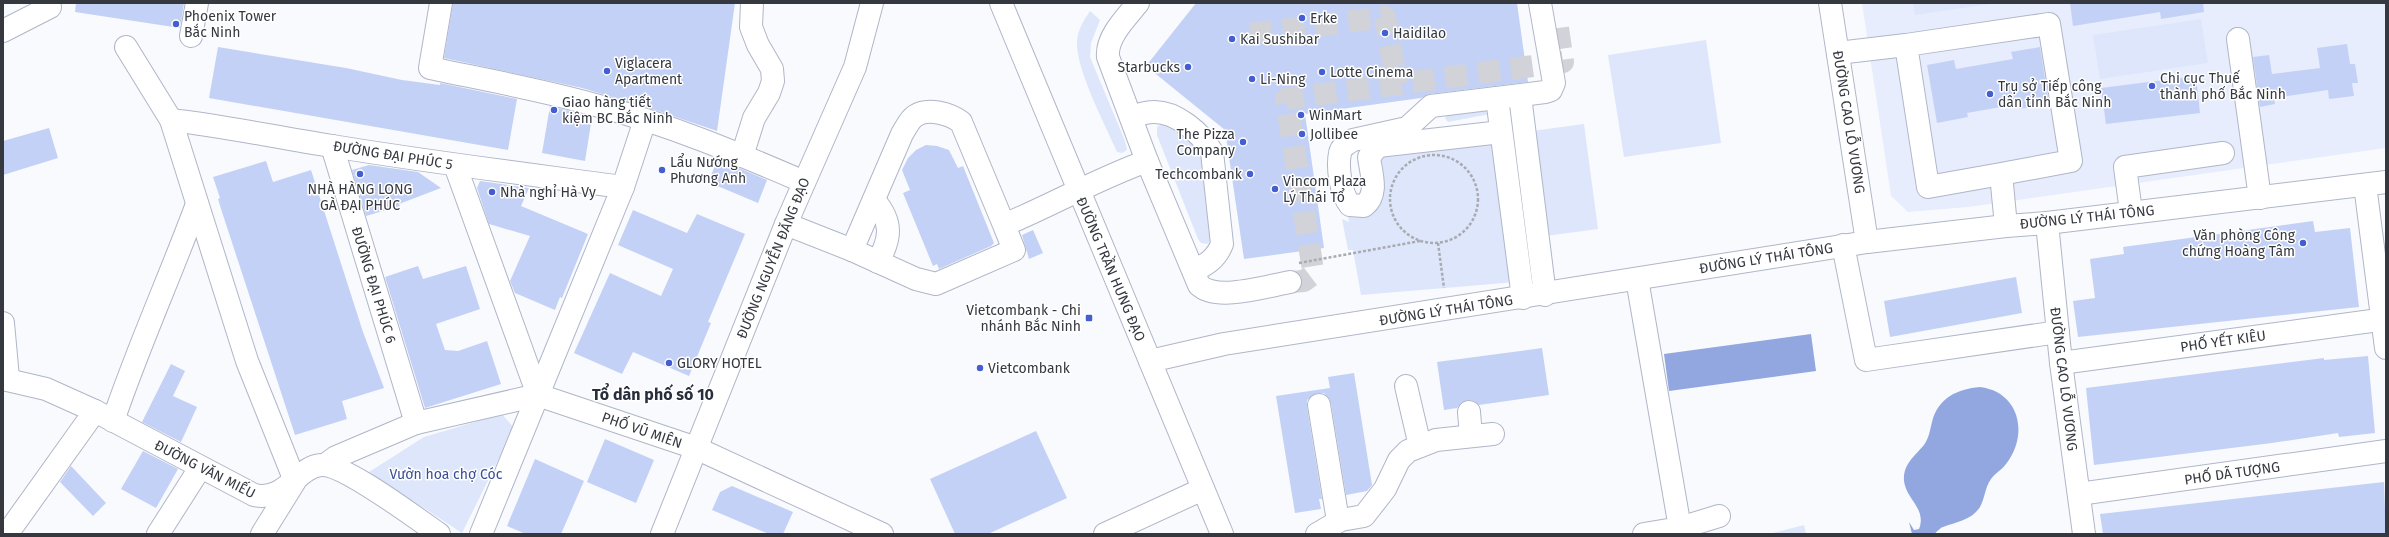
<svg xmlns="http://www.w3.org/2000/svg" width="2389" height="537" viewBox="0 0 2389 537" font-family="'Fira Sans',sans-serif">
  <rect width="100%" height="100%" fill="#f8fafe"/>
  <path fill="#e7edfd" d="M1862 3H2386V148L1968 207 1908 212 1891 196Z"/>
  <g fill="#dee6fc">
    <path d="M1913 3H1997L1915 15Z"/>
    <path d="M1090 11 1100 20 1091 43 1090 57 1125 141 1127 150 1122 153 1117 152C1105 124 1076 70 1077 42 1077 31 1084 20 1090 11Z"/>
    <path d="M2201 19 2208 63 2100 79 2093 35Z"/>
    <path d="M1706 40 1721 143 1624 157 1608 55Z"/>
    <path d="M1487 106 1490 114 1448 122 1445 118 1447 114Z"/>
    <path d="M1164 122 1197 145 1200 150 1213 239 1207 244 1201 243 1198 239 1157 135V127Z"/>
    <path d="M1584 124 1598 229 1546 236 1532 131Z"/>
    <path d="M1501 132 1516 282 1361 295 1353 250H1348L1342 219 1349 222 1347 211 1353 214 1383 152Z"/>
    <path d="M502 414 514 428 462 533 369 472 424 437Z"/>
    <path d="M1804 525 1806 534H1769Z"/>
  </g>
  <g fill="#92a6e0">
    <path d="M1811 334 1816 371 1669 391 1664 354Z"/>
    <path d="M1980 387C2020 392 2029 435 2006 464 2002 470 1995 473 1991 479 1985 487 1985 498 1980 507 1972 520 1956 522 1943 527 1939 528 1937 533 1933 534 1928 536 1917 534 1912 534L1909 522 1914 530 1919 529C1927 509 1906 499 1904 481 1903 464 1914 457 1924 445 1929 438 1930 430 1932 422 1938 398 1957 389 1980 387Z"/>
  </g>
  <g fill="#c4d1f6">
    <path d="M76 3H184L180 28 75 12Z"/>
    <path d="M453 3H735L717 131 655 110 582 88 444 58Z"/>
    <path d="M1196 3H1517L1528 82 1429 94 1421 98 1305 114 1324 248 1244 259 1225 130 1146 66Z"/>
    <path d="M2070 3H2203L2204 12 2161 19 2160 12 2073 26Z"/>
    <path d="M2347 44 2350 64H2355L2358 83H2352L2354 96 2329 99 2328 90 2274 98 2275 104 2260 107 2253 57 2269 55 2272 74 2320 68 2317 48Z"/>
    <path d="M218 47 346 68 402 80 440 85V83L517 99 508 150 209 98Z"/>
    <path d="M2040 47 2049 104 2019 109 2018 104 1967 113 1968 117 1937 123 1927 65 1954 60 1956 69 2013 59 2011 52Z"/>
    <path d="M2196 76 2200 113 2106 124 2101 88Z"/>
    <path d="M550 106 592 117 585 161 542 153Z"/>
    <path d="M49 128 58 158 3 175V141Z"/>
    <path d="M926 145 937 146 949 150 958 168 963 166 994 243 991 246 939 269 937 264 933 266 903 193 910 190 902 170 908 158 916 150Z"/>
    <path d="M718 159 767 180 758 203 708 182Z"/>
    <path d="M266 161 273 182 311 170 363 332 384 388 342 401 347 419 295 435 222 212 218 199 220 198 213 177Z"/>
    <path d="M369 165 418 172 441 188 399 204 400 206 366 216 352 170Z"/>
    <path d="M480 181 529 188 521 206 588 234 562 298 560 297 555 310 515 293 510 281 530 236 489 224 477 188Z"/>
    <path d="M633 210 687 233 697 214 745 234 708 322 711 323 689 376 633 352 622 374 574 353 610 273 661 296 673 269 618 245Z"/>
    <path d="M2313 221 2315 232 2350 228 2359 307 2078 337 2073 301 2095 298 2090 259 2124 254 2123 247Z"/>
    <path d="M1033 230 1043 253 1029 259 1022 235Z"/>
    <path d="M418 266 423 279 466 266 480 309 436 324 445 350 458 351 487 341 501 384 425 408 385 277Z"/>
    <path d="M2016 277 2022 313 1890 337 1884 301Z"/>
    <path d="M1542 348 1549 395 1479 405 1474 401 1468 400 1462 402 1457 408 1444 410 1437 362Z"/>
    <path d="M2368 356 2375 433 2339 437 2338 433 2272 443 2094 465 2086 388 2324 358V360Z"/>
    <path d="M171 364 185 371 173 396 197 407 181 442 142 422Z"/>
    <path d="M1354 373 1372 485 1367 491 1346 495 1331 403 1324 393H1317L1307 400V407L1322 499H1319L1321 509 1295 513 1276 396 1330 388 1328 377Z"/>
    <path d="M1036 431 1067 498 988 534H955L930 479Z"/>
    <path d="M605 439 654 460 636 503 587 482Z"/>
    <path d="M143 451 178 469 156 508 121 489Z"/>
    <path d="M535 459 584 481 561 534H526L507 526Z"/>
    <path d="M71 466 106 503 93 516 60 482Z"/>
    <path d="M2384 482 2386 534H2103L2100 514Z"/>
    <path d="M732 486 793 512 783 534H769L712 510 720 492Z"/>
  </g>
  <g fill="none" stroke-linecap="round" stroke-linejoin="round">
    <g stroke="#d1d3d8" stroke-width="22" stroke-dasharray="22 11" stroke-linecap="butt">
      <path d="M1250 34 1385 17 1397 84"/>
      <path d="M1290 282 1304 281 1312 275 1313 270 1286 99 1563 62 1558 28"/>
    </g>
    <g stroke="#afb6c7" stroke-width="24">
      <g id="minor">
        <path d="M441 3 430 68C486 80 544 90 599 106 670 125 737 153 804 182"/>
        <path d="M1138 3C1126 18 1106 37 1108 57L1147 161 1199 285C1217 302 1267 286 1290 282"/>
        <path d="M1830 3 1867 242"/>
        <path d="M3 31 50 7"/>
        <path d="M191 36 197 3"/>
        <path d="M2238 39 2260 198"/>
        <path d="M126 47 171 120"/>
        <path d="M1838 53 1906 45"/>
        <path d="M1520 96 1545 295"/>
        <path d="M1497 98 1523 298"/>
        <path d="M1131 117C1138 115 1146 112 1153 112 1176 111 1201 133 1212 152L1222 244C1216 259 1207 264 1194 271"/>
        <path d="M1501 132 1378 146 1369 157C1371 174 1379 194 1364 206L1350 205C1341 194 1337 168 1340 153 1341 147 1348 143 1353 140L1407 128 1431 106 1545 92 1551 90 1554 83 1540 3"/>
        <path d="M332 146 416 423"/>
        <path d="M742 156 754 118 769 93 773 81 772 69 758 45 751 27 752 3"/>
        <path d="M455 165 538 395"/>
        <path d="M2001 174 1928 187 1906 45 2049 24 2071 161 2001 174 2006 226"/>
        <path d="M2365 185 2386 348"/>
        <path d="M623 187 645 120"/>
        <path d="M874 200C893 222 891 238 878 262"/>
        <path d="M2131 212 2125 167 2223 153"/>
        <path d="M2047 223 2061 363 2084 534"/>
        <path d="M786 224 852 250"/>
        <path d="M1004 225 1014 250 936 284 916 279 852 250 902 134C906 128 909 120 915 116 928 107 950 114 961 122L1004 225C1052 205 1097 179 1147 161"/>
        <path d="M1843 245 1866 360 2058 332"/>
        <path d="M1637 279 1680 528 1644 534"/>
        <path d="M3 323 8 378"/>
        <path d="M1150 361 1224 344 1867 242 2006 226 2047 223 2386 182"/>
        <path d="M2061 363 2386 319"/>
        <path d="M3 379 46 389 95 411 254 495C286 502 297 467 321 465 343 463 417 519 439 534"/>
        <path d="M1406 386 1420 446"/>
        <path d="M1319 405 1338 521"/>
        <path d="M1469 412 1471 436"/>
        <path d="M113 421C138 347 170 277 197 204"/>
        <path d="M325 465 336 457 416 423 538 395 696 448 882 534"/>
        <path d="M2079 494 2386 451"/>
        <path d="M1680 528 1719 516"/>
        <path d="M7 534 95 411"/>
        <path d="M158 534 200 468"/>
        <path d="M262 534 295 481 247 361 171 120C225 126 279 138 332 146 429 162 526 174 623 187L481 534"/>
        <path d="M1105 534 1203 489"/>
        <path d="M1317 534 1341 520 1364 516 1385 489 1399 460 1408 451 1436 440 1493 434"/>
      </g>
    </g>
    <g stroke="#afb6c7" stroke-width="24">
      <g id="major">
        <path d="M1001 3 1222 534"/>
        <path d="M662 534 786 224 855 67 872 3"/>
      </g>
    </g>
    <g stroke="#a8abb0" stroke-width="2.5" stroke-dasharray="3 2" stroke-linecap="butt">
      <circle cx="1434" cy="199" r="44"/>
      <path d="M1438 243 1444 288"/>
      <path d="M1299 263 1420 241"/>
    </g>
    <use href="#minor" stroke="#fff" stroke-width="22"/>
    <use href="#major" stroke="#fff" stroke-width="22"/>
  </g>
  <g fill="#445ed1" stroke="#fff" stroke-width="1.5">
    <circle cx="1302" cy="18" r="4"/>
    <circle cx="176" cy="24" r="4"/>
    <circle cx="1385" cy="33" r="4"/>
    <circle cx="1232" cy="39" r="4"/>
    <circle cx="1188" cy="67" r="4"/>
    <circle cx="607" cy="71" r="4"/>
    <circle cx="1322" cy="72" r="4"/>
    <circle cx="1252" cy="79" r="4"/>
    <circle cx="2152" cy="86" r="4"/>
    <circle cx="1990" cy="94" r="4"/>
    <circle cx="554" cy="110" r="4"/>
    <circle cx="1301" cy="115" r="4"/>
    <circle cx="1302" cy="134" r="4"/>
    <circle cx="1243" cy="142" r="4"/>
    <circle cx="662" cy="170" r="4"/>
    <circle cx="360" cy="174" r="4"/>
    <circle cx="1250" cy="174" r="4"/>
    <circle cx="1275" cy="189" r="4"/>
    <circle cx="492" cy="192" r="4"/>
    <circle cx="2303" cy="243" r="4"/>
    <rect x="1085" y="314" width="8" height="8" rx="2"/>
    <circle cx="669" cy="363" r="4"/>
    <circle cx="980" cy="368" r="4"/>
  </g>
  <g text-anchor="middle" stroke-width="3" stroke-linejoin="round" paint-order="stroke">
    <g font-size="14" fill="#35383f" stroke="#fff" text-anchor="start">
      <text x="184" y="21">Phoenix Tower<tspan x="184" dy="16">Bắc Ninh</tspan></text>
      <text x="1310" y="23">Erke</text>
      <text x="1393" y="38">Haidilao</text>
      <text x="1240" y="44">Kai Sushibar</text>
      <text x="615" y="68">Viglacera<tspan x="615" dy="16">Apartment</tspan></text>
      <text x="1180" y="72" text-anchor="end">Starbucks</text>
      <text x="1330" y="77">Lotte Cinema</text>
      <text x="2160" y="83">Chi cục Thuế<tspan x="2160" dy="16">thành phố Bắc Ninh</tspan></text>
      <text x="1260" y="84">Li-Ning</text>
      <text x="1998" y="91">Trụ sở Tiếp công<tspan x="1998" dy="16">dân tỉnh Bắc Ninh</tspan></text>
      <text x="562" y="107">Giao hàng tiết<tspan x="562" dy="16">kiệm BC Bắc Ninh</tspan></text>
      <text x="1309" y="120">WinMart</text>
      <text x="1235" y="139" text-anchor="end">The Pizza<tspan x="1235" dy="16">Company</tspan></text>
      <text x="1310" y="139">Jollibee</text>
      <text x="670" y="167">Lẩu Nướng<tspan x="670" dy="16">Phương Anh</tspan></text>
      <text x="1242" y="179" text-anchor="end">Techcombank</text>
      <text x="1283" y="186">Vincom Plaza<tspan x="1283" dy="16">Lý Thái Tổ</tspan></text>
      <text x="360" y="194" text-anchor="middle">NHÀ HÀNG LONG<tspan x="360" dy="16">GÀ ĐẠI PHÚC</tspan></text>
      <text x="500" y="197">Nhà nghỉ Hà Vy</text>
      <text x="2295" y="240" text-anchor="end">Văn phòng Công<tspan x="2295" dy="16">chứng Hoàng Tâm</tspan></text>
      <text x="1081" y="315" text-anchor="end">Vietcombank - Chi<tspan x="1081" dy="16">nhánh Bắc Ninh</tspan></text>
      <text x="677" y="368">GLORY HOTEL</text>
      <text x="988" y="373">Vietcombank</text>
    </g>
    <g font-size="14" fill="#35383f" stroke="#fff">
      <text transform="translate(1849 122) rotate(81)" y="5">ĐƯỜNG CAO LỖ VƯƠNG</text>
      <text transform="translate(393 155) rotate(9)" y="5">ĐƯỜNG ĐẠI PHÚC 5</text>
      <text transform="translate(2087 217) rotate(-6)" y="5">ĐƯỜNG LÝ THÁI TÔNG</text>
      <text transform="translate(773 258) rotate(-68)" y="5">ĐƯỜNG NGUYỄN ĐĂNG ĐẠO</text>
      <text transform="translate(1766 258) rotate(-9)" y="5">ĐƯỜNG LÝ THÁI TÔNG</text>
      <text transform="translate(1111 269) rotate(67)" y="5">ĐƯỜNG TRẦN HƯNG ĐẠO</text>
      <text transform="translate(374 285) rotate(73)" y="5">ĐƯỜNG ĐẠI PHÚC 6</text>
      <text transform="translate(1446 310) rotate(-9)" y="5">ĐƯỜNG LÝ THÁI TÔNG</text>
      <text transform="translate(2223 341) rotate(-8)" y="5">PHỐ YẾT KIÊU</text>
      <text transform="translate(2064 379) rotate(83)" y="5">ĐƯỜNG CAO LỖ VƯƠNG</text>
      <text transform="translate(642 430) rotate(19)" y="5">PHỐ VŨ MIÊN</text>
      <text transform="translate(205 469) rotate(27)" y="5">ĐƯỜNG VĂN MIẾU</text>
      <text transform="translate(2232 473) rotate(-8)" y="5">PHỐ DÃ TƯỢNG</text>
    </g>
    <g font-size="14" fill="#3a4d94" stroke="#fff">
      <text x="446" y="479">Vườn hoa chợ Cóc</text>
    </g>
    <g font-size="16" font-weight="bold" fill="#292e3c" stroke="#fff">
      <text x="653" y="400">Tổ dân phố số 10</text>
    </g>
  </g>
  <rect width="2389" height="537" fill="none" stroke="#35383f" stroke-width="8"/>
</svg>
